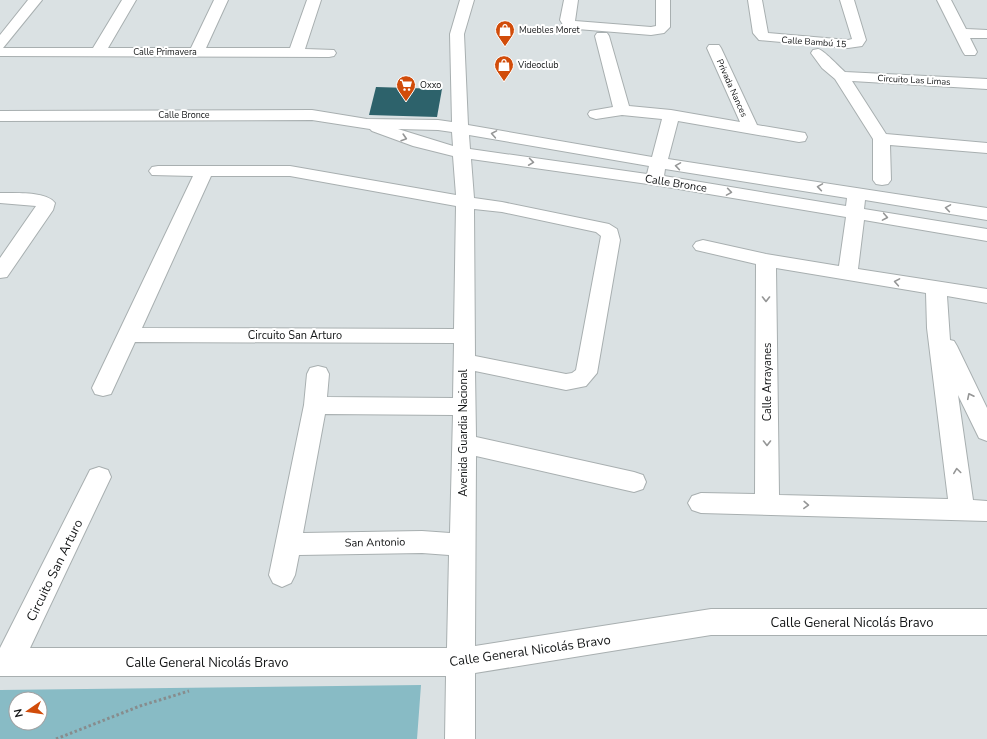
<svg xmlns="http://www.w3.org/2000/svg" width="987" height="739" viewBox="0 0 987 739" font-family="'Nunito Sans',sans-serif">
  <rect width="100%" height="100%" fill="#dae1e3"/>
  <path fill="#88bbc5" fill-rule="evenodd" d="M421 685 417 739H0V690ZM16 699H40V723H16Z"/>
  <path fill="#2d626b" d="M376 87 442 89 437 117 369 115Z"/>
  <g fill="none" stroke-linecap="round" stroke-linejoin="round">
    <g stroke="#a8afb0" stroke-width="2">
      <g id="street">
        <path d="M28 0H42L3 48H93L122 0H136L108 48H191L214 0H228L206 48H290L307 0H321L305 49 334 50 336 53 334 56 329 57 0 56V35Z"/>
        <path d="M460 0H474L464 34 468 125 652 157 662 119 622 115 596 119 590 117 588 114 590 111 613 107 595 36 597 33H607L609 36 629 106 671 110 740 122 707 48 709 45H719L721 48 757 125 805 133 807 137 805 141 799 142 678 121 668 159 987 208V220L865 200 864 209 987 229V241L864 220 858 269 987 289V303L947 296 950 340 954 341 957 346 987 408V441L979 438 958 395 973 500 987 501V521L701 513 692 510 688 503 692 496 701 493 755 494 756 264 696 250 693 246 696 242 703 240 766 254 839 266 846 217 655 185 471 159 474 198 502 202 609 224 617 229 620 240 597 373 586 386 566 390 475 371 476 437 634 472 643 475 646 482 643 489 634 492 476 456 475 646 711 609H987V635H711L475 673V739H445L446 676H0V648L90 470 99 467 108 470 111 477 30 648H447L449 555 422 553 299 555 295 575 291 583 282 587 273 583 269 575 304 405 307 374 310 368 318 366 326 368 329 374 327 397 453 398 454 343 135 342 111 394 103 396 95 394 92 388 193 176 152 175 149 171 152 167 158 166H290L456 195 453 156 413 146 372 131 370 129 312 120 0 121V111L312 110 367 119 438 120 452 122 450 34ZM398 129 438 130 452 132 453 146ZM469 135 649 166 647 174 470 149ZM665 169 847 198 846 206 664 176ZM211 176H290L456 206 454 329 142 328ZM474 209 502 212 596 232 601 236 576 370 572 373 566 374 475 356ZM776 268 926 293 927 328 948 499 779 495ZM325 414 453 415 450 533 422 531 303 533Z"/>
        <path d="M564 0H578L575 21 651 27 656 26V0H670V27L664 33 651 35 565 28 560 20Z"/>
        <path d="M748 0H762L768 33 848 40 852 39 840 0H854L866 40 862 46 848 48 759 40 753 33Z"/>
        <path d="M937 0H951L966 29 987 30V38H970L977 52 975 55H965L963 52Z"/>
        <path d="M818 49C824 50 838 66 845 72L987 79V89L852 81 886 134 987 143V153L890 145 891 180 888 184 882 185 876 184 873 180V139L835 79 822 68 811 53 813 50Z"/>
        <path d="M0 193C14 193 47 191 55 203L53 210 7 277 0 278V258L36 206 0 203Z"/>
      </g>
    </g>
    <path stroke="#878c8d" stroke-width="3" stroke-dasharray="2.5 2.5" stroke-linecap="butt" d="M56 739 140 706 189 691"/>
    <use href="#street" fill="#fff" fill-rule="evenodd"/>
  </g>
  <defs><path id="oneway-chevron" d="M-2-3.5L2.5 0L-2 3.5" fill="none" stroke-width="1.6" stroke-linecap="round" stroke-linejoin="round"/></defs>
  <g stroke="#959696">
    <use href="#oneway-chevron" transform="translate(494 134) rotate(-170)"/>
    <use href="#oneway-chevron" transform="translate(404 138) rotate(17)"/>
    <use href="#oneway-chevron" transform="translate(531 162) rotate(8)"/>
    <use href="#oneway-chevron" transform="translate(678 166) rotate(-171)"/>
    <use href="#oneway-chevron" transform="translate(820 187) rotate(-171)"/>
    <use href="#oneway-chevron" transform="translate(729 192) rotate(9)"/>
    <use href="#oneway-chevron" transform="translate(948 208) rotate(-171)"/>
    <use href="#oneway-chevron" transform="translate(885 217) rotate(10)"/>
    <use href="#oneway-chevron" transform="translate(897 282) rotate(-170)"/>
    <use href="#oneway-chevron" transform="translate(766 299) rotate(90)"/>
    <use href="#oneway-chevron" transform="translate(970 396) rotate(-116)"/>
    <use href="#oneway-chevron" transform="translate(767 443) rotate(90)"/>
    <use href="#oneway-chevron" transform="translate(957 471) rotate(-98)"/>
    <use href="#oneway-chevron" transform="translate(806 505) rotate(2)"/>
  </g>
  <defs>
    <g id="shop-pin" transform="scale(1)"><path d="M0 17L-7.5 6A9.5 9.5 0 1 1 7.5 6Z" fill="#d14c0a" stroke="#fff"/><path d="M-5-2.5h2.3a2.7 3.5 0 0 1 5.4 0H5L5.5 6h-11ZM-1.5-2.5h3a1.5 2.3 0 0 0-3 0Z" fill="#fff"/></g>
    <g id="supermarket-pin" transform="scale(1)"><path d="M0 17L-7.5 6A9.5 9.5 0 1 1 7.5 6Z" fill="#d14c0a" stroke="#fff"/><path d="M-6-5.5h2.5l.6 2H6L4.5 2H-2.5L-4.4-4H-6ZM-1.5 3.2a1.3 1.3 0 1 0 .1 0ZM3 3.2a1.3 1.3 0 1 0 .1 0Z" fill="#fff"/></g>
  </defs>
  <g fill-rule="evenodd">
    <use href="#shop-pin" x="505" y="30"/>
    <use href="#shop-pin" x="504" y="65"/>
    <use href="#supermarket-pin" x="406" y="85"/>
  </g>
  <g text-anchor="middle" stroke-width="4" stroke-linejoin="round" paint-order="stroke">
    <g font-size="9" fill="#131516" stroke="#fff" text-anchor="start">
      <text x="519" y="33">Muebles Moret</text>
      <text x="518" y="68">Videoclub</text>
      <text x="420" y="88">Oxxo</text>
    </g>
    <g font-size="9" fill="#131516" stroke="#fff">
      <text transform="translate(814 42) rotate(4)" y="3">Calle Bambú 15</text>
      <text x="165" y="55">Calle Primavera</text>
      <text transform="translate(914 80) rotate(3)" y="3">Circuito Las Limas</text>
      <text transform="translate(732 88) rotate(66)" y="3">Privada Nances</text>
      <text x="184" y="118">Calle Bronce</text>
    </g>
    <g font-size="11" fill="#131516" stroke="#fff">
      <text transform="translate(676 183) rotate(9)" y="4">Calle Bronce</text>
      <text x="295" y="339">Circuito San Arturo</text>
      <text transform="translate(767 382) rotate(-90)" y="4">Calle Arrayanes</text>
      <text transform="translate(463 433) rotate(-90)" y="4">Avenida Guardia Nacional</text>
      <text transform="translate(375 542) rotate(-1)" y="4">San Antonio</text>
    </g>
    <g font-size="13" fill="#131516" stroke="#fff">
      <text transform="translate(54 570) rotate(-64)" y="5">Circuito San Arturo</text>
      <text x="852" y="627">Calle General Nicolás Bravo</text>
      <text transform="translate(530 650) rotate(-8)" y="5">Calle General Nicolás Bravo</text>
      <text x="207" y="667">Calle General Nicolás Bravo</text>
    </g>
  </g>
  <g transform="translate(28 711) rotate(257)"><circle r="19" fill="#ffffff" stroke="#a1a1a2"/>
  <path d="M0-3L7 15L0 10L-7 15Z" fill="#d14c0a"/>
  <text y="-6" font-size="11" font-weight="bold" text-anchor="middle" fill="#131516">N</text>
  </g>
</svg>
